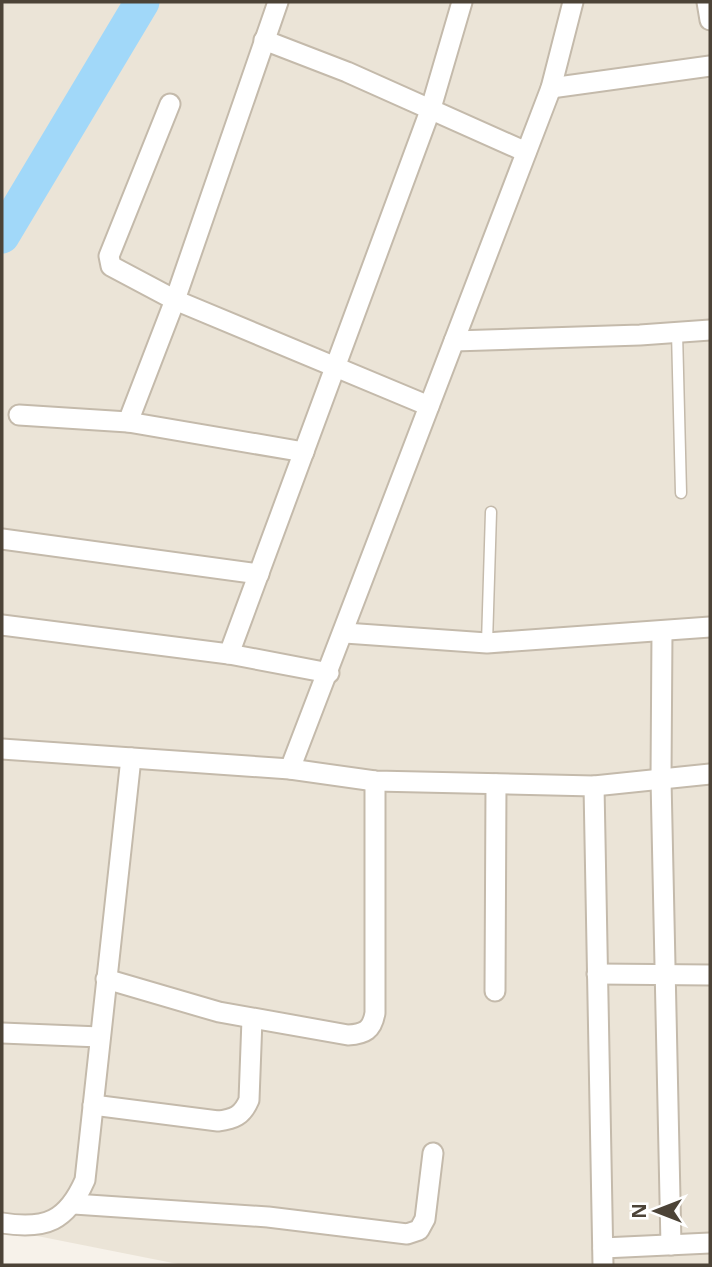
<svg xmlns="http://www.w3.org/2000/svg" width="712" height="1267" viewBox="0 0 712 1267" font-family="'Open Sans',sans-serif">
  <rect width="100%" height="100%" fill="#f7f2ea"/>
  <path fill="#ebe4d7" d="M2 2H710V1265H183L2 1229Z"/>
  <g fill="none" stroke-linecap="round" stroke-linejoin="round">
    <path stroke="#a1d8f9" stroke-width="35" d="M2 236 142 2"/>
    <g stroke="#c4baab" stroke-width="13">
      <g id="service">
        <path d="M677 332 681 493"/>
        <path d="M487 643 491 512"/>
      </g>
    </g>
    <g stroke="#c4baab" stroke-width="23">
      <g id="minor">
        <path d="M707 2 710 20"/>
        <path d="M264 40 347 72 526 152"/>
        <path d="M551 88 710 66"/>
        <path d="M170 104 109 256 111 266 175 300 429 406"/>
        <path d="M454 341 640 335 710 330"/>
        <path d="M19 415 128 422 304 452"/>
        <path d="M128 422 175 300 278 2"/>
        <path d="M2 539 259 574"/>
        <path d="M2 625 229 654 329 673"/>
        <path d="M662 631 661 779 671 1245"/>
        <path d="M345 633 487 643 710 627"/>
        <path d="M229 654 431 108 462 2"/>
        <path d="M2 749 290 769 375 781 594 786 710 774"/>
        <path d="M290 769 551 88 573 2"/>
        <path d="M594 786 603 1265"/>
        <path d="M597 974 710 975"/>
        <path d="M106 979 219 1012 348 1035C365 1034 372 1030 375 1013V781"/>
        <path d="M495 991 496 784"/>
        <path d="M2 1033 100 1037"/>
        <path d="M93 1105 218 1121C234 1119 242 1116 249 1100L252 1019"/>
        <path d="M74 1204 268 1217 407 1234 419 1230 425 1219 433 1153"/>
        <path d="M2 1223C46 1230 67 1221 85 1180L131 758"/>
        <path d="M603 1248 710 1243"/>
      </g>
    </g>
    <use href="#service" stroke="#fff" stroke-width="10"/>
    <use href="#minor" stroke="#fff" stroke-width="19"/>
  </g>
  <rect width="712" height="1267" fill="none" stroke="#4c4337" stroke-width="7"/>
  <g transform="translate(656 1211) rotate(270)" stroke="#ffffff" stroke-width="5" paint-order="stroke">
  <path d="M0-5L12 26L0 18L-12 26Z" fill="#4c4337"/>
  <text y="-10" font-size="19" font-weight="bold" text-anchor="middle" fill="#4c4337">N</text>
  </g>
</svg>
